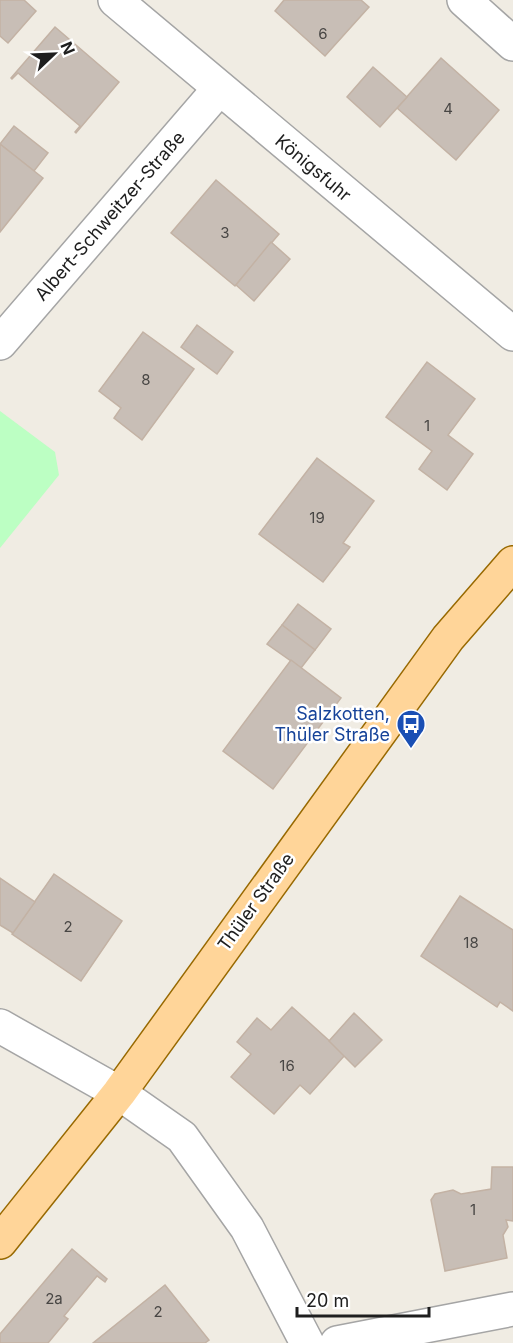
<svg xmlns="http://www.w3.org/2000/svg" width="513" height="1343" viewBox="0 0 513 1343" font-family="Inter,sans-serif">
  <rect width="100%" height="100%" fill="#f0ece3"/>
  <path fill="#bcffc3" d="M0 411 55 452 59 475 0 548Z"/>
  <g fill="#c8beb6" stroke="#c3b2a4" stroke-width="1.5">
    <path d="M0 0H24L36 11 8 43 0 36Z"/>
    <path d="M284 0H361L369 7 325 56 275 11Z"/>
    <path d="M55 27 119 82 76 133 75 132 80 126 18 73 12 79 11 78Z"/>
    <path d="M441 58 499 110 456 160 397 108Z"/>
    <path d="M373 67 407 97 380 127 347 97Z"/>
    <path d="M14 126 48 153 34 171 0 144Z"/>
    <path d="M0 144 43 178 0 232Z"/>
    <path d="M216 180 279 234 235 286 171 233Z"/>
    <path d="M271 242 290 259 254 301 236 285Z"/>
    <path d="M197 325 233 352 217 374 181 347Z"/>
    <path d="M143 332 194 369 142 440 114 418 121 408 99 391Z"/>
    <path d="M427 362 475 399 448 435 473 454 447 490 419 469 432 451 386 417Z"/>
    <path d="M317 458 374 501 343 543 350 547 323 582 259 534Z"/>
    <path d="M298 604 331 629 315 650 282 625Z"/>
    <path d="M282 625 315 650 301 668 267 644Z"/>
    <path d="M291 660 341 698 273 789 223 751Z"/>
    <path d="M54 874 122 921 81 981 12 934Z"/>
    <path d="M0 878 35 902 13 933 0 925Z"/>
    <path d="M460 896 513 930V1011L500 1002 497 1007 421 956Z"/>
    <path d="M292 1007 345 1055 310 1094 300 1085 274 1114 231 1077 251 1054 237 1042 257 1018 271 1030Z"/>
    <path d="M354 1013 382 1040 355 1067 329 1041Z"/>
    <path d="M492 1167H513V1221L506 1220 508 1227 503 1235 507 1258 445 1271 431 1200 435 1194 453 1190 461 1194 491 1189Z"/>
    <path d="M72 1249 107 1279 105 1282 97 1276 64 1316 68 1319 48 1343H0V1334Z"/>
    <path d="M165 1285 209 1340 205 1343H93Z"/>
  </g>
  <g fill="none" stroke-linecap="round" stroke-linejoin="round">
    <g stroke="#a5a5a5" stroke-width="36">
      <g id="minor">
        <path d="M115 0 513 334"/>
        <path d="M464 0 513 44"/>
        <path d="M0 343 219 89"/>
        <path d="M0 1026 119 1093 182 1137 247 1228 307 1343"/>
        <path d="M337 1343 513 1309"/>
      </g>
    </g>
    <g stroke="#986900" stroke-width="36">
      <path id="major" d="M0 1242 119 1093 448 638 513 563"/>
    </g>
    <use href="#minor" stroke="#fff" stroke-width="33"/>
    <use href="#major" stroke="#ffd599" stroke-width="33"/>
  </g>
  <defs>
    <g id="bus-pin" transform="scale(1.5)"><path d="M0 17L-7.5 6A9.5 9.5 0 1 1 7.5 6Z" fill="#1a4fb4" stroke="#fff"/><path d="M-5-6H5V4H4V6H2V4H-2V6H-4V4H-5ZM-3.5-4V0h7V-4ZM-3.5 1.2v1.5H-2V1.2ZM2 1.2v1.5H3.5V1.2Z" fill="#fff"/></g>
  </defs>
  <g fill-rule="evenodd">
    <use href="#bus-pin" x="411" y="724"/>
  </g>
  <g text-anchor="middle" stroke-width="5" stroke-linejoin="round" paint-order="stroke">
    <g font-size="15" fill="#484644">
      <text x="323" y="39">6</text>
      <text x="448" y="114">4</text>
      <text x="225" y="238">3</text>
      <text x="146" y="385">8</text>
      <text x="427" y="431">1</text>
      <text x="317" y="523">19</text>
      <text x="68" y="932">2</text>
      <text x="471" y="948">18</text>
      <text x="287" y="1071">16</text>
      <text x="473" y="1215">1</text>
      <text x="54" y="1304">2a</text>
      <text x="158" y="1317">2</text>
    </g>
    <g font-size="18" fill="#1e1e1e" stroke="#fff">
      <text transform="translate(313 168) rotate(40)" y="6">Königsfuhr</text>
      <text transform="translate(110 216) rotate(-49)" y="6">Albert-Schweitzer-Straße</text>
      <text transform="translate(256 902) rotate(-54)" y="6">Thüler Straße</text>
    </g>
    <g font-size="18" fill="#164399" stroke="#fff" text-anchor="end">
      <text x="390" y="720">Salzkotten,<tspan x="390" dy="21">Thüler Straße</tspan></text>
    </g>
  </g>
  <g transform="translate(54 54) rotate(67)" stroke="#ffffff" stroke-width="4.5" paint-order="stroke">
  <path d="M0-4.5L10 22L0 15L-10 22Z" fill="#1e1e1e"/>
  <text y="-9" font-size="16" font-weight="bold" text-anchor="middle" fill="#1e1e1e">N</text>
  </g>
  <path d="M297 1307v9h132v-9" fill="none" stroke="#1e1e1e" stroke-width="3"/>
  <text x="306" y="1307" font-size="18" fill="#1e1e1e" stroke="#ffffff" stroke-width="4.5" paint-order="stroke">20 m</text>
</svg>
